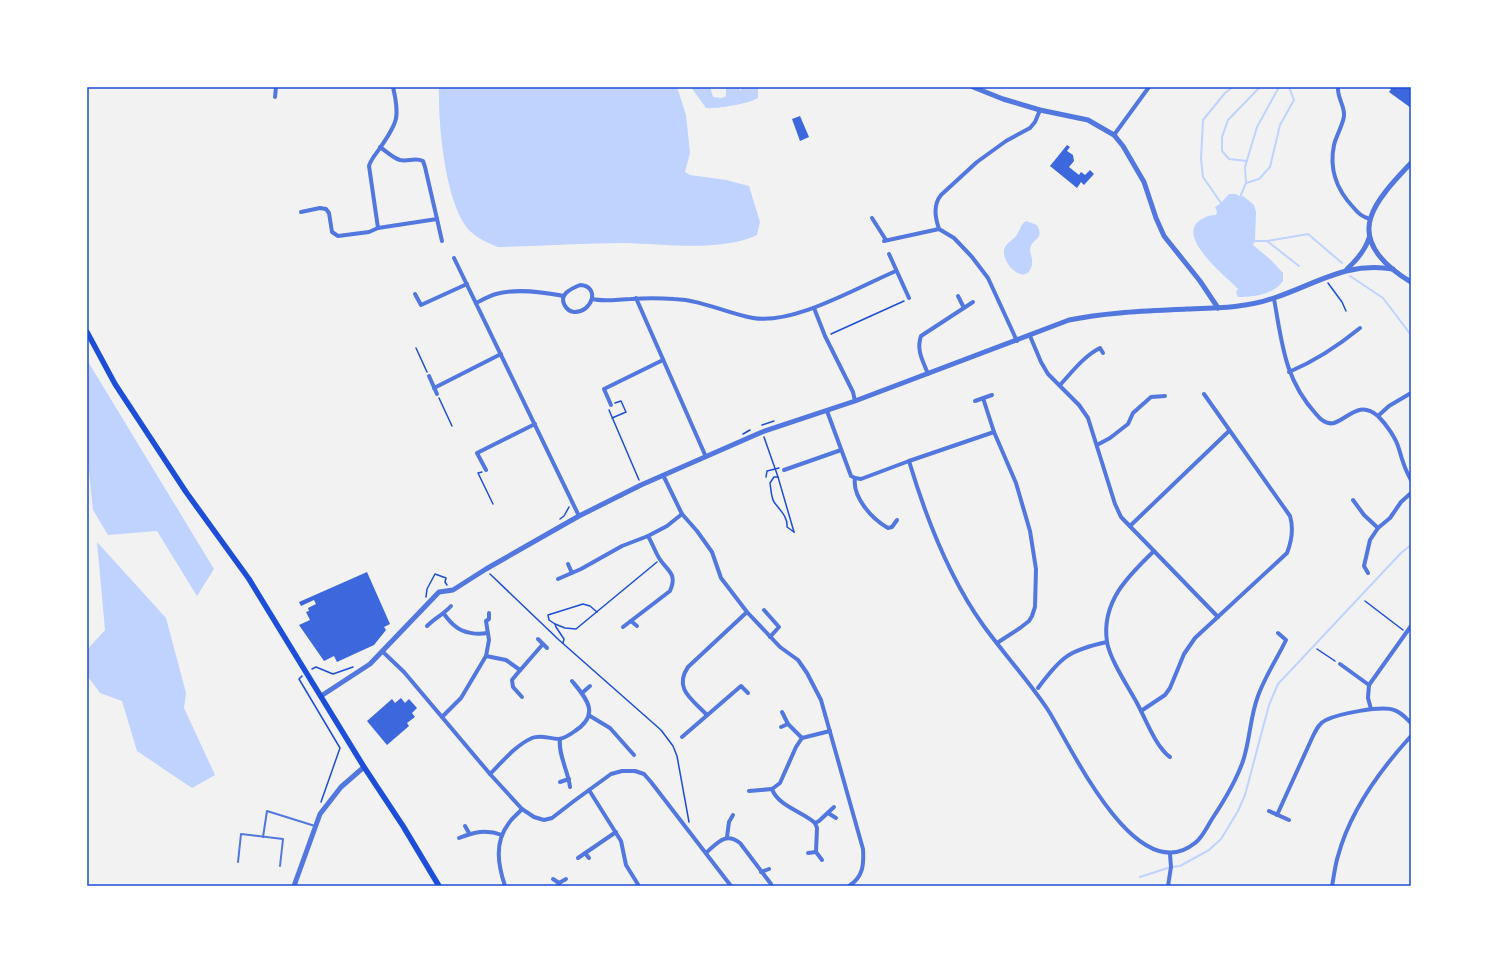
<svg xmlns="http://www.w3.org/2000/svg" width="1498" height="973" viewBox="0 0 1498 973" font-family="'PT Sans Narrow',sans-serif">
  <rect width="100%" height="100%" fill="#f2f2f2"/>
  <g fill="#bfd3fe">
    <path d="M439 87H677L686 115 690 153 685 172 690 175 726 180 749 186 760 222 757 235C721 252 665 244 625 243 583 243 540 246 498 247 488 243 479 239 471 232 445 207 438 123 439 87Z"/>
    <path d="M691 87H710L713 97 722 98 726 96V87H739L740 91 743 87H758V98C748 104 717 109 706 108Z"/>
    <path d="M1229 194H1236L1240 197 1243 196 1254 205 1256 212 1255 241 1253 245 1271 260 1283 273V281C1273 295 1254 297 1238 297L1236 292 1238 289 1236 287C1224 275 1177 237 1199 221 1205 217 1209 215 1216 215L1217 212 1215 207 1221 203Z"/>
    <path d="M1026 221 1037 225C1045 240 1032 238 1030 249 1030 254 1033 259 1032 265 1026 289 998 261 1005 247 1007 243 1013 240 1016 236 1020 231 1020 225 1026 221Z"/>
    <path d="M87 360 214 569 197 596 157 531 108 535 93 510 87 452Z"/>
    <path d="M97 542 166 618 186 693 184 708 215 775 192 788 137 751 122 701 100 693 87 675V650L105 630Z"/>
  </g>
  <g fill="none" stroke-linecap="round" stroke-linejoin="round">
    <g stroke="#bfd3fe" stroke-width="2">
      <path d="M1247 161 1229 159 1222 151V137L1228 120 1260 87"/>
      <path d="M1246 183 1259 179 1270 167 1280 125 1294 100 1289 87"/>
      <path d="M1240 197 1246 183 1245 167 1257 127 1279 87"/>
      <path d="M1221 203 1203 177 1201 159 1203 120 1225 93 1233 87"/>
      <path d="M1255 241H1267L1299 266"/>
      <path d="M1267 241 1308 234 1342 263"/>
      <path d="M1350 276 1383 298 1411 335"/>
      <path d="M1140 877 1171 867 1180 866 1209 850 1221 839 1238 811 1245 795 1269 705 1278 684 1401 553 1411 545"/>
    </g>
  </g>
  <g fill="#3d67dc">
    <path d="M1389 87H1411V108L1389 92 1391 89Z"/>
    <path d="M800 116 809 137 800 141 792 119Z"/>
    <path d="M1067 145 1070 147 1067 151 1073 155 1074 161 1069 167 1079 175 1081 172 1085 175 1090 170 1094 174 1084 185 1081 182 1077 188 1050 166Z"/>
    <path d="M367 572 390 624 384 627 386 630 374 645 337 662 334 656 324 661 299 625 310 620 306 612 309 611 308 608 316 604 314 600 301 606 299 602Z"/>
    <path d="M401 698 405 703 409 699 417 708 412 713 415 717 407 723 409 726 387 745 367 721 392 699 395 703Z"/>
  </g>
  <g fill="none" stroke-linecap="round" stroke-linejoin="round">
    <g stroke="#1d4ed8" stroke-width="1.5">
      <path d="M1328 283 1342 302 1346 311"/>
      <path d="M831 334 904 301"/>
      <path d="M416 348 427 372"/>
      <path d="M439 398 452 426"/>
      <path d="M609 410 639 480"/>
      <path d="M612 418 626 412 621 401 615 403"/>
      <path d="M762 425 774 421"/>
      <path d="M743 434 750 430"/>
      <path d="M764 437 778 477 794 532"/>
      <path d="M482 472 478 473 493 504"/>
      <path d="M766 477 767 471 779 468"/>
      <path d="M778 477H774L770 483C771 489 771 497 774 502 780 510 788 517 787 527L794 532"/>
      <path d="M560 519 564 516 569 507"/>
      <path d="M490 574 559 640 661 730 673 746 677 756 689 822"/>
      <path d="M426 597 427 589 435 574 446 578 445 582 447 585"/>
      <path d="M1365 601C1378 611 1390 620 1403 630"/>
      <path d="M555 624 565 628 576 629 657 562"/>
      <path d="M563 643 564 639 556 627 555 624 549 620 548 615 583 604 590 606 597 612"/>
      <path d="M1317 649 1335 661"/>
      <path d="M312 669 316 667 333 674 353 667"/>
      <path d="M302 676 299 679 340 748 321 802"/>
    </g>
    <g stroke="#5277de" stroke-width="2">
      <path d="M263 837 267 811 315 826"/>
      <path d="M238 862 241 834 283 839 280 866"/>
    </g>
    <g stroke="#5277de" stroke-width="4">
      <path d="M1338 87C1337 98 1345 106 1344 116 1343 125 1336 136 1334 145 1329 169 1337 190 1353 207 1358 213 1362 217 1370 219"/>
      <path d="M275 97 276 87"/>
      <path d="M1114 135 1149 87"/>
      <path d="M301 212 320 208 326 209 329 213 332 232 338 236 369 232 378 228 437 219 425 167 423 161C415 157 408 162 400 160 393 158 386 151 380 147"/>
      <path d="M872 218 886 240"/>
      <path d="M437 219 442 241"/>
      <path d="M378 228 369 166C371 159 376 154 380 148 398 122 400 117 393 87"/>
      <path d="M884 241 939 229"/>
      <path d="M889 254 909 298"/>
      <path d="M454 258 579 516"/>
      <path d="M580 285C601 286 592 313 574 312 566 311 559 300 566 293 570 289 575 287 580 285Z"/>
      <path d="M415 294 421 305 467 284"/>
      <path d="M958 296 964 308"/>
      <path d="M636 298 706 457"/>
      <path d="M592 299C605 302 619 299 631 299 645 298 660 298 674 299 702 300 726 313 753 318 794 325 858 287 896 271"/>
      <path d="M1274 299C1282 342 1284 379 1316 414 1320 419 1326 425 1334 423 1349 418 1359 400 1378 416 1386 424 1396 438 1399 449 1402 460 1405 470 1411 480"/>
      <path d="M476 303C482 300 489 296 496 294 517 288 543 292 564 296"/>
      <path d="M814 308 825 336 853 392 855 401"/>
      <path d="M1030 336 1041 362 1048 374 1079 405 1088 418 1115 504 1121 517 1218 617"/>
      <path d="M1017 341 988 278 972 257 954 238 939 229C935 217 933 205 941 195L977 162 1006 141 1030 128 1035 122 1040 110"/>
      <path d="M1289 372C1315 361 1338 346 1360 328"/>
      <path d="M928 374C923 361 916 350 921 336L973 302"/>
      <path d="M429 376 437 394"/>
      <path d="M1060 385C1072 372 1084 356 1100 348L1103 353"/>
      <path d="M434 388 501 354"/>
      <path d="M983 398 994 432 1016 483 1030 531 1036 569 1035 607 1032 616 1029 621 1020 628 997 643"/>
      <path d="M975 401 992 395"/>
      <path d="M611 405 604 389 663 360"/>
      <path d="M827 411 851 476 855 478 861 479 909 461 994 432"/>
      <path d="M1378 416 1389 406 1411 393"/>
      <path d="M1097 445 1110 438 1128 424 1133 413 1151 397 1165 396"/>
      <path d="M909 461C926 518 948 576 983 625 1004 654 1028 680 1048 710 1071 746 1136 891 1195 843 1202 838 1207 827 1212 819 1224 801 1236 781 1243 761 1250 740 1250 717 1258 696 1265 676 1277 659 1286 640L1278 633"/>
      <path d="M486 470 477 453 535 424"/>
      <path d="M784 470 841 450"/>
      <path d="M663 475 682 514 697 531 712 552 721 578 731 591 747 612 780 647 798 660 807 673 821 700 863 849C864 865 863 877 849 886"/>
      <path d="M855 478C852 497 872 519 888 528L892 527 897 520"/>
      <path d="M1353 500 1364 515 1378 528"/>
      <path d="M1130 526 1229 431"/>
      <path d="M1154 551C1128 576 1101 602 1107 642 1110 660 1129 688 1138 705 1146 720 1156 747 1170 757"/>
      <path d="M568 564 572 573"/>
      <path d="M1368 573 1364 566 1370 540 1378 528 1390 518 1401 502 1411 493"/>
      <path d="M558 579 581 569 622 546 648 536 667 526 682 514"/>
      <path d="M764 610 779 627 770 637"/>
      <path d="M444 614C447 618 451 623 455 626 463 633 477 635 487 633"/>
      <path d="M631 621 637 626"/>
      <path d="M427 626C435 618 444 614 451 606"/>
      <path d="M623 627 670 591C678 573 667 571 659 558 655 551 652 543 648 536"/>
      <path d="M538 639 547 648"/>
      <path d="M383 652 404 672 490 774 522 809 534 817 544 820 552 818 574 801 611 774 622 771H635L644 774 651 782 731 886"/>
      <path d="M486 656 506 660 520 670"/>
      <path d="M1340 664 1369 685"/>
      <path d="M1038 688C1061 657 1069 650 1107 642"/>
      <path d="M582 693 590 686"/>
      <path d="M522 697 513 687 512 680 516 675 543 644"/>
      <path d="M1371 709 1368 698 1369 685 1411 626"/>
      <path d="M1141 711 1165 695 1170 688 1184 654 1195 638 1287 553C1292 540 1294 529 1290 516L1204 394"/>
      <path d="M782 712 788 724 802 738"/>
      <path d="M707 715C693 700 673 689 688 667L747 612"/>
      <path d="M590 716 610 728 634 755"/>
      <path d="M442 717 461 698 486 656 489 640 486 621 489 619V613"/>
      <path d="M781 727 788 724"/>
      <path d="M682 737 741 686 748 693"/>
      <path d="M560 739C558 755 568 770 570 787"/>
      <path d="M490 774C502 762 516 745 532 738 541 734 549 739 559 739 565 738 571 734 575 731 601 714 586 698 572 681"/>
      <path d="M560 782 569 779"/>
      <path d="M589 790 621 841 626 865 639 886"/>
      <path d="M749 791 772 789"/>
      <path d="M1269 811 1289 820"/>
      <path d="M828 813 836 818"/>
      <path d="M1277 815 1313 736C1316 730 1319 723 1326 720 1338 714 1382 705 1394 710 1401 712 1406 718 1411 723"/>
      <path d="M815 823 819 821 834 807"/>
      <path d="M465 826 469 833"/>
      <path d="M727 837 729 822 733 815"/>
      <path d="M459 838C474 832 486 829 502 835"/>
      <path d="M707 852C718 842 726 832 740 843L771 884"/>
      <path d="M585 853 589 858"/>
      <path d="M808 853 816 852"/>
      <path d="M578 858 616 832"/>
      <path d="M822 860 816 852 817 828 815 823C803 812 778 806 772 789L780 783 796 747 802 738 830 731"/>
      <path d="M761 872 769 869"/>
      <path d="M553 879 559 883"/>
      <path d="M505 886C498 865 494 842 509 823 512 818 518 814 522 809"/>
      <path d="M558 886 559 883 566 879"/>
      <path d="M1168 886 1171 867 1170 854"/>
      <path d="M1332 886C1334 876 1335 865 1338 856 1350 811 1380 770 1411 736"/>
    </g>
    <g stroke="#5277de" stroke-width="5">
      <path d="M973 87 1003 99 1040 110 1088 120 1114 135 1123 146 1144 182 1156 218 1164 236 1200 281 1218 308"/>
      <path d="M1411 163C1398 177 1377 198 1371 217 1361 246 1389 269 1411 282"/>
      <path d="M1347 269C1357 260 1365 251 1369 238"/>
      <path d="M321 696 370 664 439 592 453 590 486 569 579 516 641 485 762 432 855 401 1069 320C1107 312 1148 311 1187 309 1216 308 1246 308 1274 298 1316 284 1347 261 1393 269"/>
      <path d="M294 886 320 814 341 787 364 767"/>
    </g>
    <path stroke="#1d4ed8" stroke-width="5.5" d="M87 332 115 384 186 492 249 579 364 767 403 826 439 886"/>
  </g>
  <rect width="1498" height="973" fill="none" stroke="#ffffff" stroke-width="176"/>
  <rect x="88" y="88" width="1322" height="797" fill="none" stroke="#1d4ed8" stroke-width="1.5"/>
</svg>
